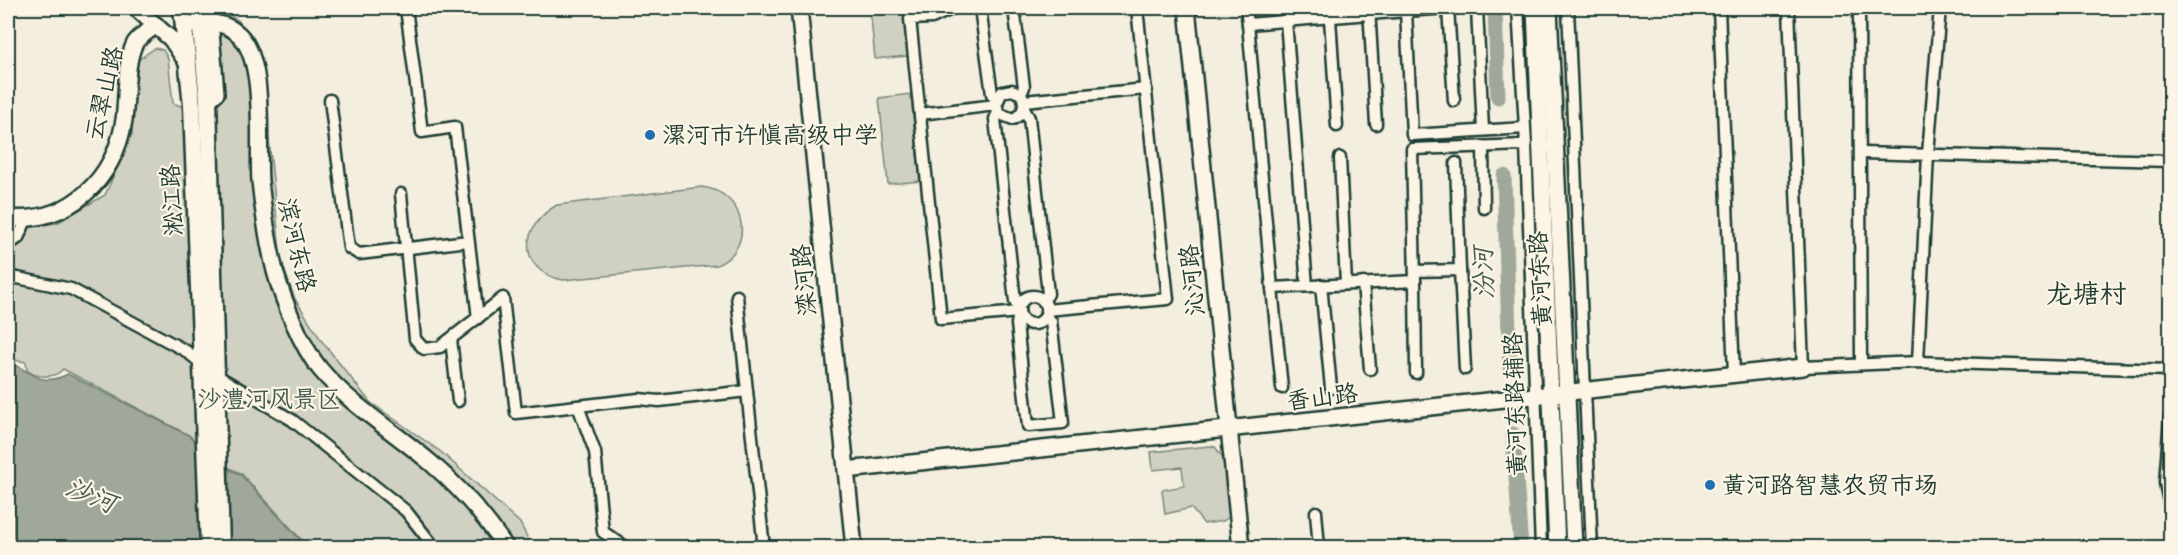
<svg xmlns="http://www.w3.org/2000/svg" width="2178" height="555" viewBox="0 0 2178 555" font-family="Caveat,'LXGW WenKai TC',sans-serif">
  <rect width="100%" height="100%" fill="#f3eede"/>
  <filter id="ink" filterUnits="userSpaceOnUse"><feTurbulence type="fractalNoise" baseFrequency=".0167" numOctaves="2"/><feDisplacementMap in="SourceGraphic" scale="12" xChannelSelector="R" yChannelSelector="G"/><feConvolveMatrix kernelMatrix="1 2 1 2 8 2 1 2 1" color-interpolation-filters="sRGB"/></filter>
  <g filter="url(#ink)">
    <g fill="#d0d1c2" stroke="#78877b" stroke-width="1.5">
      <path d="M870 8H903L908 56 875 59Z"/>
      <path d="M224 10 239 21 261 60 281 261 295 299 321 340 370 402 441 452 520 523 532 547H308L241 473 223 465 189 435 63 369C54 379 37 378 27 370L26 362 8 359V229L57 223 105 195 132 134 137 61 155 48 163 50 168 59 173 103 188 109 215 110 206 34 217 11Z"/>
      <path d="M911 94 920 181 888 184 879 98Z"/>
      <path d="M702 187C745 192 757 247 717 265L563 280C517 271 519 226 557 205Z"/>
      <path d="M1210 446 1215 447 1223 457 1229 517 1223 521 1204 524 1191 508 1165 514 1162 490 1184 486 1182 467 1153 470 1151 452Z"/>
    </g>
    <path fill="#a0a89b" stroke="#6c7d72" stroke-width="1.5" d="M8 363C32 369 38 389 68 374L188 435 224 467 240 474 307 547H8Z"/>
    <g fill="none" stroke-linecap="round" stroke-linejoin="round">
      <g stroke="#a0a89b" stroke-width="15">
        <path d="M1495 8 1498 97"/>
        <path d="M1504 176 1510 367"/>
        <path d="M1513 434 1521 548"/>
      </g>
      <g stroke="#1f3d34" stroke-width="15">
        <g id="street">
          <path d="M406 8 422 132 455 127 478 318"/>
          <path d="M954 8 932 18 910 19 941 319 1019 312"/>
          <path d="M980 8 992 94 996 100"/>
          <path d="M1014 8 1024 87 1021 94C1027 104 1024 114 1013 119L1000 114 996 105 1002 92 1012 90 1021 94"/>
          <path d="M1246 8 1248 24"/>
          <path d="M1285 8 1307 286"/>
          <path d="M1369 8 1376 124"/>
          <path d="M1406 8V11L1448 8"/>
          <path d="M1448 8 1454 101"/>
          <path d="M1477 8 1483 130"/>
          <path d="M1518 8 1526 145 1541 548"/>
          <path d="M1568 8 1592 548"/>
          <path d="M1719 8 1734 374"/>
          <path d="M1789 8 1803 367 1918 362 2170 370"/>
          <path d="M1859 8 1861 363"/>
          <path d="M1330 18 1337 126"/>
          <path d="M330 100 349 248 359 254 468 241"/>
          <path d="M1024 101 1146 89"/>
          <path d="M1024 109 1029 118 1048 294 1043 301"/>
          <path d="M998 112 995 119 1015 301 1019 312 1017 324 1028 426 1063 423 1051 321 1045 316"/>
          <path d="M920 114 996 105"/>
          <path d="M1525 128 1412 135 1406 11 1248 24 1272 288 1415 281 1412 149 1526 145"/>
          <path d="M1483 147 1484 208"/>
          <path d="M1861 153 2170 161"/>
          <path d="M1340 158 1346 284"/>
          <path d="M401 194 415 339 424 349 440 347 503 298 516 413 639 399 659 401 747 391 764 548"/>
          <path d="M8 245 18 238 27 218"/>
          <path d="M1460 270 1465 369"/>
          <path d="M1415 271 1460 270 1456 163"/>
          <path d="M8 276 71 289 186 351 216 375 292 420 406 511 435 548"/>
          <path d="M1415 281 1416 373"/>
          <path d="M1363 283 1370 369"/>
          <path d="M1321 285 1331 388"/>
          <path d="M1272 288 1282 388"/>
          <path d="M737 296 747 391"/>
          <circle cx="1033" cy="310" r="14"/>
          <path d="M1046 310 1168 299 1137 8"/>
          <path d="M451 339 458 401"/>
          <path d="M1918 362 1928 154 1940 8"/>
          <path d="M578 406 595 452 603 532 627 548"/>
          <path d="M2170 417 2165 483 2170 507"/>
          <path d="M1316 512 1319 548"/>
        </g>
      </g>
      <g stroke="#1f3d34" stroke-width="20">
        <g id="secondary">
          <path d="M136 8 171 39 188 64"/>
          <path d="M799 8 854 548"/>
          <path d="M1187 8 1241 548"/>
          <path d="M1535 8 1557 548"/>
          <path d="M1549 8 1574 548"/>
          <path d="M189 25C207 23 221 20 236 32 268 57 257 144 260 181 263 210 268 242 275 271 283 300 301 346 320 369 351 406 395 432 431 463 460 488 485 516 506 548"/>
          <path d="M208 100 216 93 209 8"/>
          <path d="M8 218C69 224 115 179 124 120 127 100 125 61 135 43 139 37 150 30 156 25"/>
          <path d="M846 470 1803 367"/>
        </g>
      </g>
      <g stroke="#1f3d34" stroke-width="21">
        <g id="primary">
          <path d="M182 8 192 106 209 548"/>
          <path d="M199 8 208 100 221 548"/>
        </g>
      </g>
      <use href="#street" stroke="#fcf5e5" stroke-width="10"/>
      <use href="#secondary" stroke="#fcf5e5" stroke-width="15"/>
      <use href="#primary" stroke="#fcf5e5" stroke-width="16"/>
    </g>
  </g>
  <g fill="#1f6fb2" stroke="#fcf5e5" stroke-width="2">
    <circle cx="650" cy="135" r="6"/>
    <circle cx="1710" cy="485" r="6"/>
  </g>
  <g text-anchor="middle" stroke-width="4.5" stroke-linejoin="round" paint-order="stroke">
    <g font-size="24" fill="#1f3d34" stroke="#fcf5e5">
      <text transform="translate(104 93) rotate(-77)" y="8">云翠山路</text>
      <text transform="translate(172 200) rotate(-93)" y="8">淞江路</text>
      <text transform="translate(297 245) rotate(77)" y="8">滨河东路</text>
      <text transform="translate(1540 279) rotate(-93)" y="8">黄河东路</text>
      <text transform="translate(804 280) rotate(-96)" y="8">滦河路</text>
      <text transform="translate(1192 280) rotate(-96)" y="8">沁河路</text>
      <text transform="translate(1322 397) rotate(-7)" y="8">香山路</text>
      <text transform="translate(1515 404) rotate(-92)" y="8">黄河东路辅路</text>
    </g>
    <g font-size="24" fill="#1f3d34" stroke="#fcf5e5" text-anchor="start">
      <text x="662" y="143">漯河市许慎高级中学</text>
      <text x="1722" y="493">黄河路智慧农贸市场</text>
    </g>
    <g font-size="24" fill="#425b50" stroke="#fcf5e5">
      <text x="269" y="407">沙澧河风景区</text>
    </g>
    <g font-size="26" font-style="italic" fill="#465d53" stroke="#fcf5e5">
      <text transform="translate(1483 273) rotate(-92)" y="9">汾河</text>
      <text transform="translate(91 495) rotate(22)" y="9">沙河</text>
    </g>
    <g font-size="27" fill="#1f3d34" stroke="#fcf5e5">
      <text x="2086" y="303">龙塘村</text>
    </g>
  </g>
  <rect width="2178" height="555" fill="none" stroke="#fcf5e5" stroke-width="30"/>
  <rect x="15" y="15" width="2148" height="525" fill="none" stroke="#1f3d34" stroke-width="2" filter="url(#ink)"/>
</svg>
